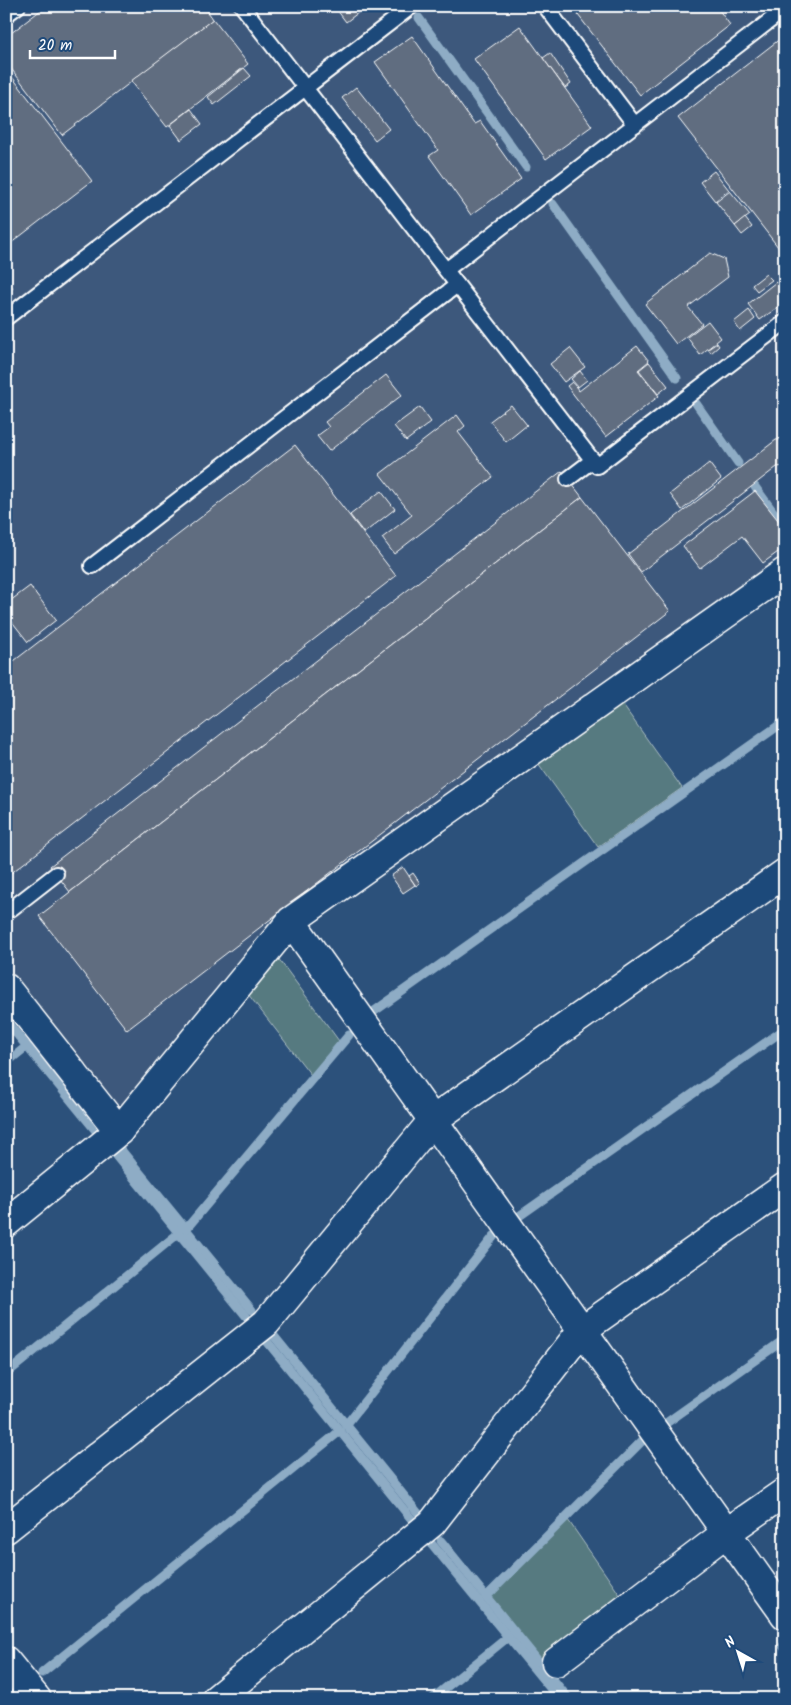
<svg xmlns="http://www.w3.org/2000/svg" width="791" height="1705" viewBox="0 0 791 1705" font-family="Kalam,sans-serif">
  <rect width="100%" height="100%" fill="#2c517b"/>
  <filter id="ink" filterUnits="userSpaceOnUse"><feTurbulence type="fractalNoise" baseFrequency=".02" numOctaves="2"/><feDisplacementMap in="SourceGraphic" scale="10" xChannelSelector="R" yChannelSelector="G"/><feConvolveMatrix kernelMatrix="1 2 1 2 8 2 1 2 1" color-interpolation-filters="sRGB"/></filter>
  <g filter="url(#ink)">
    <path fill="#3c597c" d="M6 6H785V555L282 911 118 1110 6 969Z"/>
    <g fill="#567a80" stroke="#aabcc0">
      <path d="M622 704 682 788 598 847 538 763Z"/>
      <path d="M278 958 339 1041 311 1075 248 994Z"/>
      <path d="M568 1520 622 1598 541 1659 491 1597Z"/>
    </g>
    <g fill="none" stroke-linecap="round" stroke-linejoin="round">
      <g stroke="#8eacc5" stroke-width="9">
        <path d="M419 18 526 167"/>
        <path d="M553 204 677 378"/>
        <path d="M695 402 738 463"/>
        <path d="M755 487 785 528"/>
        <path d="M369 1015 785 721"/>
        <path d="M6 1021 96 1131"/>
        <path d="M6 1063 27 1046"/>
        <path d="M122 1151 252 1310"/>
        <path d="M116 1156 246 1316"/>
        <path d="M515 1219 785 1029"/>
        <path d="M186 1229 349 1035"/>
        <path d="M274 1336 418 1513"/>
        <path d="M265 1339 413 1521"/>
        <path d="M6 1374 174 1237"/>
        <path d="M346 1425 494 1236"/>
        <path d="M662 1426 785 1339"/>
        <path d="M441 1541 569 1699"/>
        <path d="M431 1543 559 1699"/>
        <path d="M486 1597 642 1441"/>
        <path d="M783 1646 785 1648"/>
        <path d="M42 1673 340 1431"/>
        <path d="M8 1699 10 1697"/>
        <path d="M432 1699 508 1637"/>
      </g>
    </g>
    <g fill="#606d80" stroke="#fff">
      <path d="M46 6H204L213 19 62 135 6 62V37Z"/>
      <path d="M334 6H367L346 22Z"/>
      <path d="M571 6H716L730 25 640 95Z"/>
      <path d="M213 19 248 64 167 127 131 81Z"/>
      <path d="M520 26 592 126 546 159 474 59Z"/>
      <path d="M785 35V256L678 118Z"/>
      <path d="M412 36 474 124 480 121 521 179 471 215 429 156 438 150 375 62Z"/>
      <path d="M550 53 571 84 565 88 543 58Z"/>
      <path d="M244 68 251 76 214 105 208 97Z"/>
      <path d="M6 69 92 181 6 247Z"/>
      <path d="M356 87 389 129 375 140 342 98Z"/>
      <path d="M191 109 202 124 181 140 170 125Z"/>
      <path d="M714 171 729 190 715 201 700 182Z"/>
      <path d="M730 191 750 215 735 226 716 202Z"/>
      <path d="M745 218 752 227 742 235 735 226Z"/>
      <path d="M710 253 724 259 728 277 688 307 702 324 676 344 645 304Z"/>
      <path d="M766 274 772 280 757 291 752 285Z"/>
      <path d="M6 279 13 288 6 293Z"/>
      <path d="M776 282 785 294V302L760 320 748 304Z"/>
      <path d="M749 310 755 319 740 331 734 322Z"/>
      <path d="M708 321 721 338 700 355 687 337Z"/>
      <path d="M717 343 719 346 711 353 708 349Z"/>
      <path d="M637 346 649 361 638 370 659 396 606 437 567 386 572 382 579 391Z"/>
      <path d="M570 348 585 367 564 382 550 364Z"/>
      <path d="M649 362 668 386 658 394 639 370Z"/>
      <path d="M580 371 587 380 578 387 571 379Z"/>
      <path d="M386 375 402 395 329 451 317 436 329 427 325 422Z"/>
      <path d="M511 405 527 425 506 442 490 421Z"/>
      <path d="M420 407 431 422 406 441 394 426Z"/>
      <path d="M457 415 465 426 458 432 493 477 394 554 382 538 412 515 380 474Z"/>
      <path d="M785 439V466L777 467 641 572 628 554 776 440Z"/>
      <path d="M295 445 396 576 6 877V667Z"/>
      <path d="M709 463 721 479 682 510 670 494Z"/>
      <path d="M562 471 582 497 70 892 50 866Z"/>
      <path d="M381 491 395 509 364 533 350 515Z"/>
      <path d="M755 491 785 529V547L763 563 742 536 700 568 683 546Z"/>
      <path d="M582 497 670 611 127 1030 39 916Z"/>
      <path d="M30 586 56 620 28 642 6 614V604Z"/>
      <path d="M403 867 415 885 403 893 391 876Z"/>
      <path d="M413 873 420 883 416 886 409 876Z"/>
    </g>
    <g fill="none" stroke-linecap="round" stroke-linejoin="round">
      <g stroke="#fff" stroke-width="18">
        <g id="service">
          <path d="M242 6 597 466 785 322"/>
          <path d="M545 6 635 125"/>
          <path d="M6 15 18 6"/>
          <path d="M446 270 785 9"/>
          <path d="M6 318 412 6"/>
          <path d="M568 479 593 460"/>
          <path d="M92 566 457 285"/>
          <path d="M11 909 56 874"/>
        </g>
      </g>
      <g stroke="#fff" stroke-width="31">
        <g id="minor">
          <path d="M291 921 785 1615"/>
          <path d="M6 988 119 1131"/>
          <path d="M6 1223 119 1131 291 921 785 572"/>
          <path d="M6 1529 266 1323 433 1120 785 873"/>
          <path d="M556 1662 726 1533 785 1492"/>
          <path d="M216 1699 432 1523 582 1330 785 1187"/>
        </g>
      </g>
      <g stroke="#fff" stroke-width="31">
        <path id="tertiary" d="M6 1661 37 1699"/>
      </g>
      <use href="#service" stroke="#1f4a7a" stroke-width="14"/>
      <use href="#minor" stroke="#1f4a7a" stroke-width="28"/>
      <use href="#tertiary" stroke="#1f4a7a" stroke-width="28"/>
    </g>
  </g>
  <rect width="791" height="1705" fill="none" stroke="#1f4a7a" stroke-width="25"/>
  <rect x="12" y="12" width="766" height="1680" fill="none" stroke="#fff" stroke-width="2" filter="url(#ink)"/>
  <g transform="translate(738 1652) rotate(321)" stroke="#1f4a7a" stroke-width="4" paint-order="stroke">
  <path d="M0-4L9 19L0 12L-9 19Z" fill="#ffffff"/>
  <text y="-8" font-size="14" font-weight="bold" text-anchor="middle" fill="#ffffff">N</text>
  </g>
  <path d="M30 50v8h85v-8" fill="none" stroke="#ffffff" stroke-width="2.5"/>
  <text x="38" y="50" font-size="15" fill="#ffffff" stroke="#1f4a7a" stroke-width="4" paint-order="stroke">20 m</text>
</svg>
